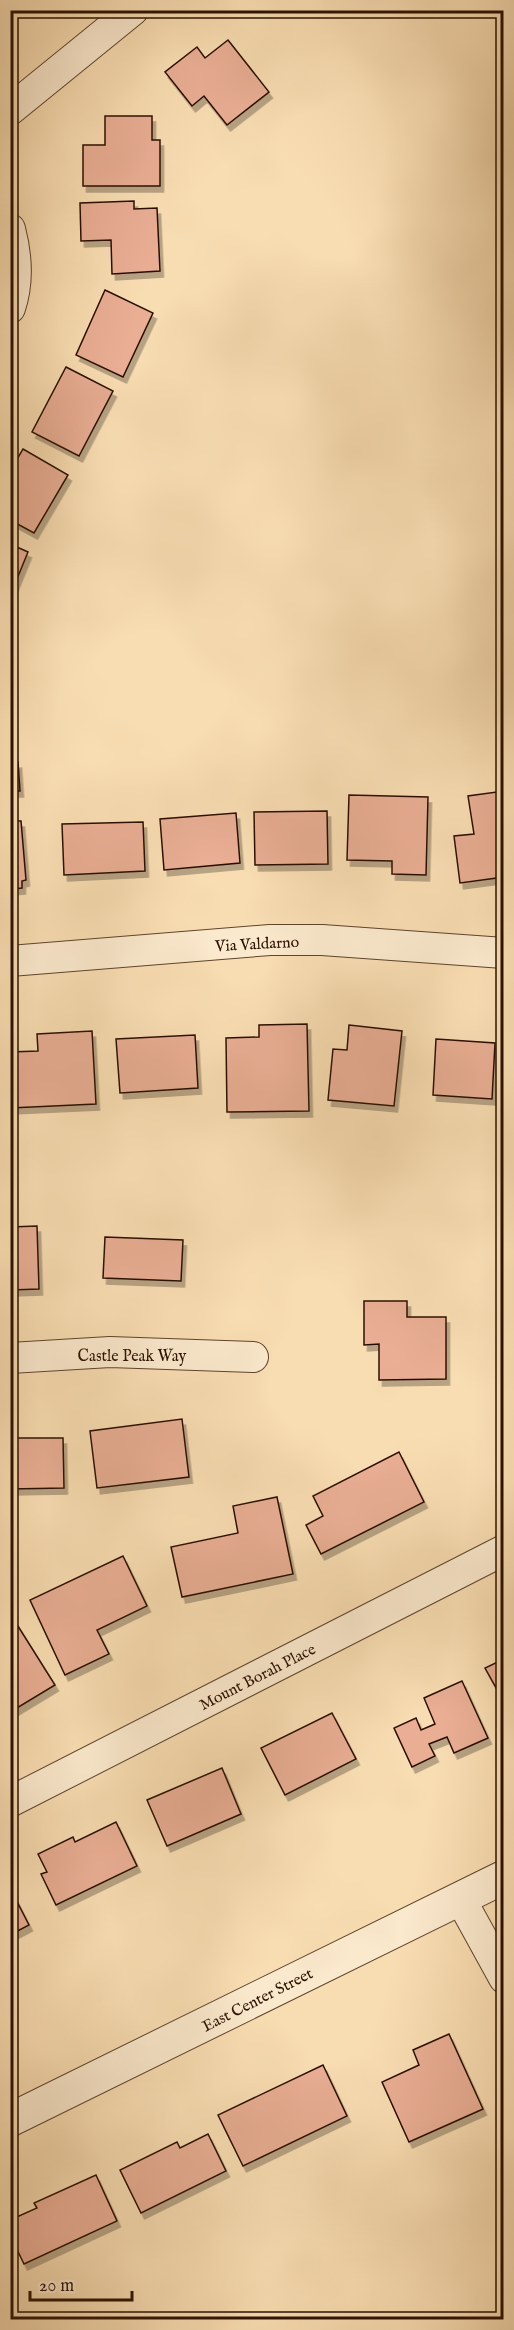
<svg xmlns="http://www.w3.org/2000/svg" width="514" height="2330" viewBox="0 0 514 2330" font-family="'IM FELL English',serif">
  <defs>
    <filter id="shadow"><feDropShadow dx="3.5" dy="6" stdDeviation="0" flood-color="#0004"/></filter>
  </defs>
  <rect width="100%" height="100%" fill="#f9ddb2"/>
  <filter id="stains"><feTurbulence type="fractalNoise" baseFrequency=".00333" numOctaves="4"/><feColorMatrix values="0 0 0 0 .2 0 0 0 0 .09 0 0 0 0 .02 0 0 0 .5 -.17"/></filter>
  <radialGradient id="worn" r=".72"><stop offset=".6" stop-color="#630" stop-opacity="0"/><stop offset="1" stop-color="#630" stop-opacity=".3"/></radialGradient>
  <g fill="#e9ae94" stroke="#2b1100" stroke-width="1.5" filter="url(#shadow)">
    <path d="M228 40 269 92 227 125 204 96 192 106 165 72 197 47 205 58Z"/>
    <path d="M105 116H152V140H160V186H83V145H105Z"/>
    <path d="M134 201V209L157 208 160 271 112 274 111 240 81 241 80 203Z"/>
    <path d="M105 290 153 313 123 377 76 355Z"/>
    <path d="M66 367 113 391 79 456 32 432Z"/>
    <path d="M23 449 68 475 34 533 10 520V471Z"/>
    <path d="M10 544 28 552 10 596Z"/>
    <path d="M18 762 20 791H10V763Z"/>
    <path d="M504 791V877L460 883 454 836 474 834 468 796Z"/>
    <path d="M349 795 428 797 426 875 392 874V861L347 860Z"/>
    <path d="M327 811 328 864 255 865 254 812Z"/>
    <path d="M236 813 240 863 164 870 160 819Z"/>
    <path d="M10 821H21L26 880 22 881V888L10 889Z"/>
    <path d="M143 822 145 871 64 875 62 824Z"/>
    <path d="M307 1024 309 1111 227 1112 226 1038 259 1037V1025Z"/>
    <path d="M349 1025 402 1031 394 1106 328 1100 333 1049 347 1050Z"/>
    <path d="M92 1031 96 1104 10 1108V1052L38 1051 37 1034Z"/>
    <path d="M195 1035 198 1088 120 1093 116 1039Z"/>
    <path d="M436 1039 495 1043 492 1099 433 1095Z"/>
    <path d="M37 1226 39 1289 10 1290V1227Z"/>
    <path d="M105 1237 183 1240 181 1281 103 1278Z"/>
    <path d="M364 1301H407V1317H446V1379L379 1380V1344L364 1345Z"/>
    <path d="M182 1419 189 1477 97 1488 90 1431Z"/>
    <path d="M10 1438H63L64 1488 10 1489Z"/>
    <path d="M399 1452 424 1502 321 1554 306 1525 323 1516 313 1496Z"/>
    <path d="M277 1497 293 1574 182 1597 171 1547 238 1533 233 1506Z"/>
    <path d="M123 1556 147 1606 97 1630 109 1654 65 1675 30 1600Z"/>
    <path d="M11 1615 55 1685 12 1711 10 1708Z"/>
    <path d="M504 1659V1702L485 1668Z"/>
    <path d="M462 1681 488 1738 454 1753 447 1737 429 1744 435 1756 412 1767 394 1728 416 1718 421 1730 435 1724 424 1698Z"/>
    <path d="M332 1713 356 1759 285 1795 261 1748Z"/>
    <path d="M222 1768 241 1814 167 1846 147 1800Z"/>
    <path d="M116 1822 137 1866 56 1905 41 1874 47 1872 38 1854 73 1837 75 1842Z"/>
    <path d="M10 1888 29 1925 10 1935Z"/>
    <path d="M449 2034 483 2109 409 2142 382 2082 419 2065 413 2050Z"/>
    <path d="M323 2065 347 2116 243 2166 218 2115Z"/>
    <path d="M208 2134 226 2171 141 2213 120 2170 177 2142 180 2148Z"/>
    <path d="M96 2175 117 2221 24 2264 10 2235V2220L37 2208 34 2203Z"/>
  </g>
  <g fill="none" stroke-linecap="round" stroke-linejoin="round">
    <g stroke="#5e442c" stroke-width="32">
      <g id="minor">
        <path d="M10 110 133 10"/>
        <path d="M10 229C17 256 19 282 10 308"/>
        <path d="M10 961 270 940H322L504 953"/>
        <path d="M10 1358 110 1352 253 1357"/>
        <path d="M10 1802 504 1550"/>
        <path d="M460 1898 504 1978"/>
      </g>
    </g>
    <g stroke="#5e442c" stroke-width="35">
      <path id="tertiary" d="M10 2120 504 1877"/>
    </g>
    <use href="#minor" stroke="#fbe9cd" stroke-width="30"/>
    <use href="#tertiary" stroke="#fbe9cd" stroke-width="33"/>
  </g>
  <g text-anchor="middle" stroke-width="5" stroke-linejoin="round" paint-order="stroke">
    <g font-size="16" fill="#2b1100" stroke="#fbe9cd">
      <text transform="translate(257 943) rotate(-3)" y="6">Via Valdarno</text>
      <text x="132" y="1361">Castle Peak Way</text>
      <text transform="translate(257 1676) rotate(-27)" y="6">Mount Borah Place</text>
      <text transform="translate(257 1999) rotate(-27)" y="6">East Center Street</text>
    </g>
  </g>
  <rect width="514" height="2330" fill="none" stroke="#f9ddb2" stroke-width="36"/>
  <rect x="12" y="12" width="490" height="2306" fill="none" stroke="#2b1100" stroke-width="3"/>
  <rect x="18" y="18" width="478" height="2294" fill="none" stroke="#2b1100" stroke-width="1.5"/>
  <path d="M30 2291v9h102v-9" fill="none" stroke="#2b1100" stroke-width="3"/>
  <text x="39" y="2291" font-size="18" fill="#2b1100" stroke="#fbe9cd" stroke-width="4.5" paint-order="stroke">20 m</text>
  <rect width="100%" height="100%" filter="url(#stains)"/>
  <rect width="100%" height="100%" fill="url(#worn)"/>
</svg>
